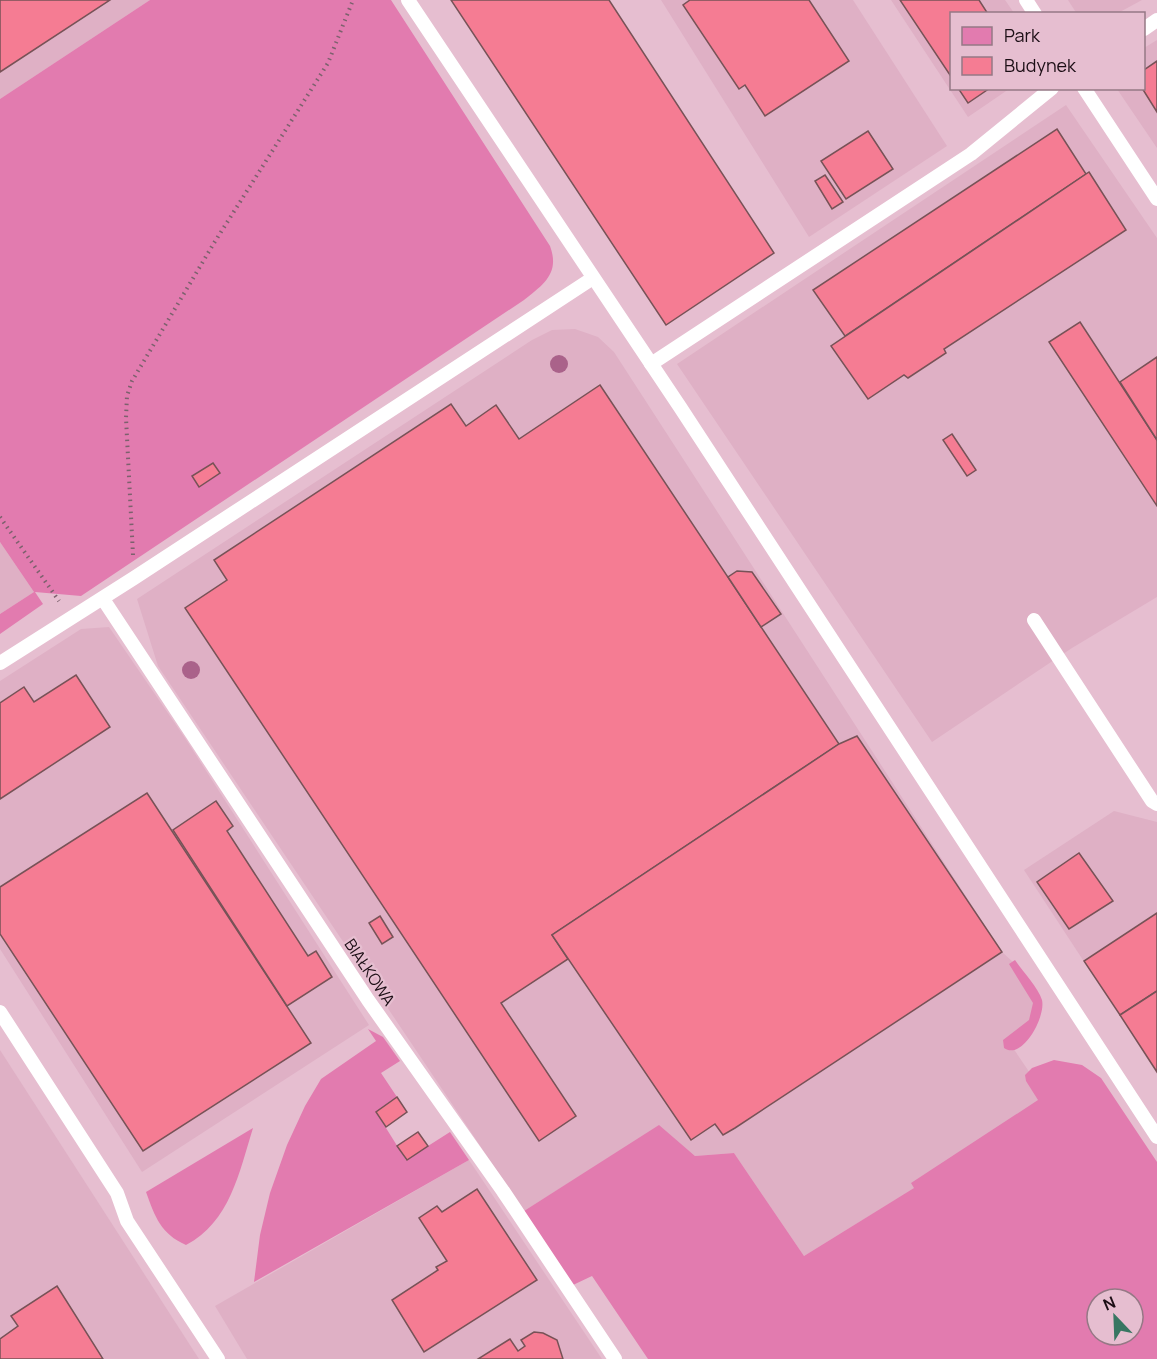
<svg xmlns="http://www.w3.org/2000/svg" width="1157" height="1359" viewBox="0 0 1157 1359" font-family="Manrope,sans-serif">
  <rect width="100%" height="100%" fill="#e6bed0"/>
  <g fill="#dfb0c5">
    <path d="M0 0H150L0 99Z"/>
    <path d="M661 0H853L947 146 809 237Z"/>
    <path d="M891 0H1005L1014 13 952 14V88L1009 89 968 117Z"/>
    <path d="M1068 0H1142L1118 13 1077 14Z"/>
    <path d="M1157 40V148L1117 89 1144 88V48Z"/>
    <path d="M1066 105 1157 238V597L1072 648 932 742 677 364Z"/>
    <path d="M575 329 598 337 614 352 1002 952 1013 962 1038 1006 1013 1048 1051 1104 804 1256 734 1153 695 1156 659 1126 524 1211 158 666 137 599 532 340 552 330Z"/>
    <path d="M0 542 34 592 0 614Z"/>
    <path d="M109 627 185 738 369 1025 142 1172 0 949V681L81 629Z"/>
    <path d="M1114 811 1157 822V1073L1024 870Z"/>
    <path d="M0 1050 199 1359H0Z"/>
    <path d="M469 1160 602 1359H247L215 1306Z"/>
  </g>
  <g fill="#e27baf" fill-rule="evenodd">
    <path d="M150 0H391L550 246C560 273 544 284 524 300L81 596 35 592 43 604 0 634V614L34 592 0 542V99Z"/>
    <path d="M1015 960C1023 972 1038 987 1042 1000 1046 1017 1022 1061 1004 1048L1003 1040 1029 1020 1033 1003 1009 964Z"/>
    <path d="M368 1029 383 1037 400 1061 381 1073 397 1097 376 1112 406 1160 450 1132 469 1160 254 1282 260 1235 270 1193 287 1145 305 1106 321 1079 376 1041Z"/>
    <path d="M1054 1060 1082 1065 1101 1078 1157 1162V1359H648L592 1276 573 1285 524 1211 659 1125 695 1156 734 1153 804 1256 914 1188 911 1183 1038 1100 1026 1081 1025 1075 1032 1068ZM1097 1299H1133V1335H1097Z"/>
    <path d="M253 1128C239 1173 230 1222 186 1245 161 1234 155 1217 146 1192Z"/>
  </g>
  <g fill="#f57c93" stroke="#775257" stroke-width="1.5">
    <path d="M0 0H110L0 72Z"/>
    <path d="M451 0H609L774 253 666 325Z"/>
    <path d="M809 0 849 61 765 116 745 85 739 89 683 5 690 0Z"/>
    <path d="M900 0H979L988 14H952V78Z"/>
    <path d="M1157 61V112L1142 88 1144 70Z"/>
    <path d="M958 88H990L968 103Z"/>
    <path d="M1057 129 1086 174 845 336 813 290Z"/>
    <path d="M868 131 893 169 846 199 821 161Z"/>
    <path d="M1089 172 1126 230 944 349 946 353 908 378 904 375 868 399 831 346Z"/>
    <path d="M825 175 843 202 832 209 815 181Z"/>
    <path d="M1080 322 1157 440V506L1049 342Z"/>
    <path d="M1157 357V440L1120 382Z"/>
    <path d="M600 385 839 744 552 935 568 959 501 1003 576 1116 539 1141 185 608 227 580 214 560 451 404 466 426 496 405 519 439Z"/>
    <path d="M952 434 976 470 967 476 943 440Z"/>
    <path d="M213 463 220 473 199 487 192 476Z"/>
    <path d="M737 571 752 572 781 614 761 627 728 577Z"/>
    <path d="M76 675 110 727 0 799V703L24 687 34 702Z"/>
    <path d="M857 736 1002 952 735 1128 723 1135 715 1124 691 1140 552 935 839 744Z"/>
    <path d="M147 793 311 1043 143 1151 0 934V887Z"/>
    <path d="M216 801 233 826 227 831 308 956 316 951 332 977 287 1006 173 830Z"/>
    <path d="M1079 853 1113 901 1069 929 1037 882Z"/>
    <path d="M1157 913V991L1120 1015 1084 961Z"/>
    <path d="M380 916 393 937 382 944 369 923Z"/>
    <path d="M1157 991V1072L1120 1015Z"/>
    <path d="M397 1097 407 1112 386 1127 376 1112Z"/>
    <path d="M418 1132 428 1146 407 1160 397 1146Z"/>
    <path d="M477 1189 537 1280 424 1352 392 1300 438 1270 436 1267 447 1261 419 1218 437 1206 442 1212Z"/>
    <path d="M57 1286 103 1359H0V1339L18 1326 11 1316Z"/>
    <path d="M534 1332 543 1333 557 1340 563 1359H478L510 1339 518 1351 525 1346 521 1340Z"/>
  </g>
  <g fill="none" stroke-linecap="round" stroke-linejoin="round">
    <g stroke="#7c616d" stroke-width="4" stroke-dasharray="1.5 4.5" stroke-linecap="butt">
      <path d="M0 517 59 601"/>
      <path d="M133 555 126 418 127 396 132 381 214 243 328 63 353 0"/>
    </g>
    <g stroke="#fff" stroke-width="14">
      <path d="M408 0 680 407 1157 1137"/>
      <path d="M1026 0 1035 14"/>
      <path d="M1144 29 1157 20"/>
      <path d="M1084 88 1157 199"/>
      <path d="M651 364 971 154 1052 88"/>
      <path d="M103 599 368 1000 503 1191 615 1359"/>
      <path d="M1034 620 1152 801 1157 804"/>
      <path d="M0 663 134 578 593 278"/>
      <path d="M0 1012 117 1193 127 1221 218 1359"/>
    </g>
  </g>
  <g fill="#aa628a">
    <circle cx="559" cy="364" r="9"/>
    <circle cx="191" cy="670" r="9"/>
  </g>
  <g text-anchor="middle" stroke-width="4.5" stroke-linejoin="round" paint-order="stroke">
    <g font-size="16" fill="#1c0e15" stroke="#e6bed0">
      <text transform="translate(370 972) rotate(56)" y="6">BIAŁKOWA</text>
    </g>
  </g>
  <rect x="950" y="12" width="195" height="78" fill="#e6bed0" stroke="#957885" stroke-width="1.5"/>
  <rect x="962" y="27" width="30" height="18" fill="#e27baf" stroke="#957885" stroke-width="1.5"/>
  <text x="1004" y="42" font-size="18" fill="#1c0e15">Park</text>
  <rect x="962" y="57" width="30" height="18" fill="#f57c93" stroke="#957885" stroke-width="1.5"/>
  <text x="1004" y="72" font-size="18" fill="#1c0e15">Budynek</text>
  <g transform="translate(1115 1317) rotate(337)"><circle r="28" fill="#e6bed0" stroke="#957885" stroke-width="1.5"/>
  <path d="M0-4.5L10 22L0 15L-10 22Z" fill="#387662"/>
  <text y="-9" font-size="16" font-weight="bold" text-anchor="middle" fill="#1c0e15">N</text>
  </g>
</svg>
